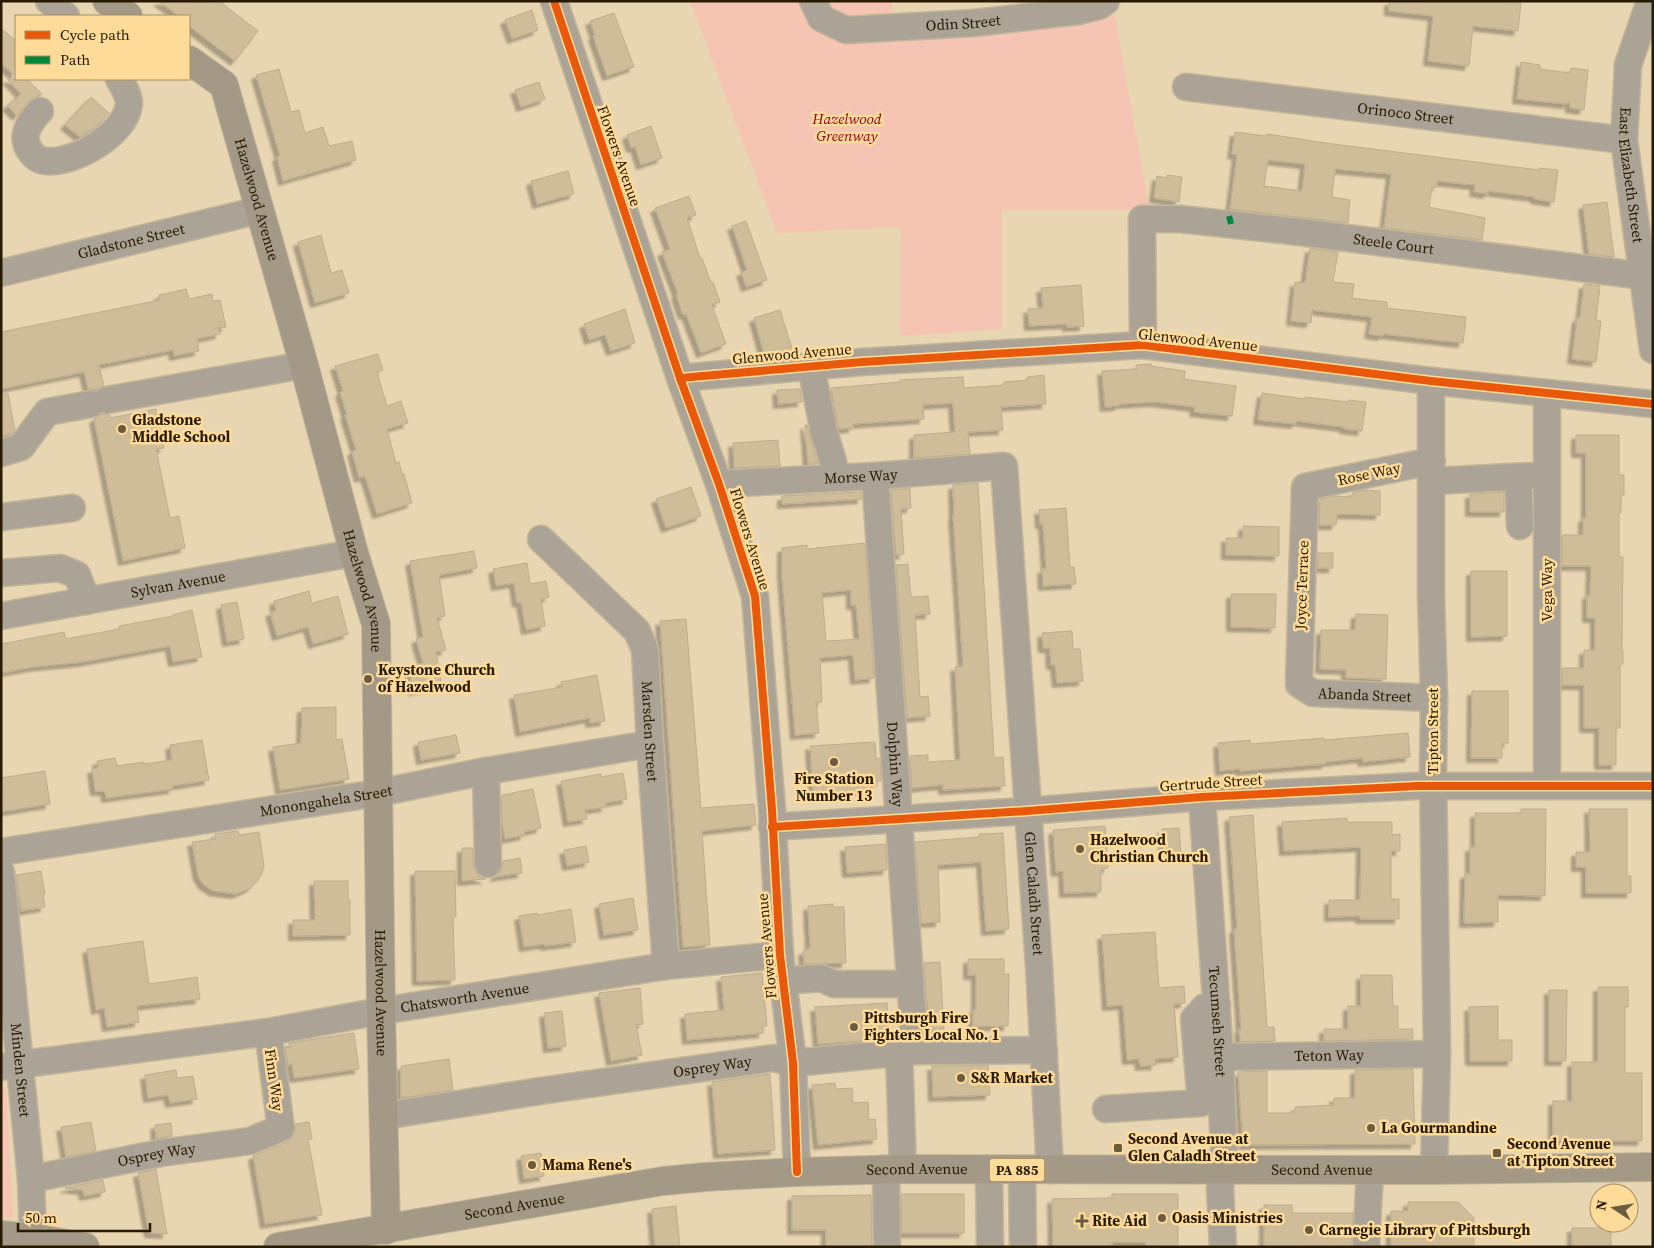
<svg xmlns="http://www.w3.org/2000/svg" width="1654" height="1248" viewBox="0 0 1654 1248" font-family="'Source Serif 4',serif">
  <defs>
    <filter id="shadow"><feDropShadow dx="-4.5" dy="4.5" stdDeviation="1" flood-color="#0004"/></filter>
  </defs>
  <rect width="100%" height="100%" fill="#e8d5b1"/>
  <g fill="#f5c4b2">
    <path d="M690 1H891L896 39 1115 15 1149 210H1002V329L900 336 901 227 777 233Z"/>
    <path d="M6 1087 13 1217H1V1088Z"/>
  </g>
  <g fill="#cfbc98" stroke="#bcad91" fill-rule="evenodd" filter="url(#shadow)">
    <path d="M158 1H219L258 31 235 61 189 26V16H179Z"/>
    <path d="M1389 1H1503L1521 3 1518 31 1473 26 1469 66 1428 61 1433 16 1389 11Z"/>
    <path d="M532 10 538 30 512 39 505 20Z"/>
    <path d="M614 13 634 67 607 76 593 36 595 35 590 21Z"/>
    <path d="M1 28 16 41V76L1 64Z"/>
    <path d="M1521 62 1540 65V69L1570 73 1571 68 1588 70 1584 110 1570 108 1569 101 1567 104 1517 99Z"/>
    <path d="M279 69 291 112 299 110 305 133 323 127 329 146 352 141 356 160 283 181 277 157 280 156 256 75Z"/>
    <path d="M7 79H27L42 94 29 101 17 116 7 106 21 94Z"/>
    <path d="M539 82 545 99 521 107 515 90Z"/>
    <path d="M91 97 109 113 99 125 80 137 65 125Z"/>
    <path d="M651 126 662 158 641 165 635 147 631 148 627 135Z"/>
    <path d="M1235 132 1266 136 1267 134 1294 138 1325 143 1539 170V168L1558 170 1554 202 1535 199V197L1488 191V194L1474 192 1475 185 1437 181V187H1432L1429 207 1485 218 1482 240 1384 228 1391 174 1335 169 1332 197 1350 200 1348 223 1230 209 1237 155 1232 154ZM1268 160 1305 164 1302 191 1264 186Z"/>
    <path d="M568 171 574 194 537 204 531 181Z"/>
    <path d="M1167 175 1182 177 1179 202 1154 198 1157 176 1167 178Z"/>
    <path d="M689 196 696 215 687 218 700 258H702L711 283 713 282 720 302 712 305 726 344 701 353 686 314 683 315 676 295 678 294 662 252 670 249 655 208Z"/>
    <path d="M1607 202 1614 257 1589 254 1583 205Z"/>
    <path d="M746 221 767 280 746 287 741 272 747 270 732 226Z"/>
    <path d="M321 235 331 273 342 270 349 293 315 303 298 242Z"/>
    <path d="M1310 248 1338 252 1333 282 1354 284 1352 298 1387 302V308L1466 317 1463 343 1383 334V336L1369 334 1372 317 1312 310 1311 323 1291 321 1295 282 1305 283Z"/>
    <path d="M1584 284 1600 286 1596 320 1601 321 1596 362 1572 359 1577 318H1580Z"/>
    <path d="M1081 285 1084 326 1067 327V324L1029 326 1028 309 1043 308 1041 288Z"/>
    <path d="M186 289 189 299 212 294 213 301 220 300 226 327 218 328 220 334 197 339 199 351 174 356 173 350 99 365 104 386 96 390 88 389 84 372 1 389V332L160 300 159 295Z"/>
    <path d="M625 309 635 343 611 351 605 335 589 340 584 324Z"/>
    <path d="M780 310 793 352 764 354 754 318Z"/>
    <path d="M378 354 383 370 377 372 387 406 401 401 408 423 387 429 396 463 399 462 402 474H404L412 503 377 514 367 482 364 476 359 478 352 451 356 450 345 415H347L340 392 343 391 335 366Z"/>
    <path d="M1151 364V366L1185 371 1184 379 1236 386 1232 416 1194 412 1195 407 1155 402 1119 404V406L1105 407 1102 371 1137 369 1136 365Z"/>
    <path d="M1044 375 1046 404 1001 407 1003 430 968 432 970 454 914 458V435L955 432 953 403 923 405 924 419 853 424V428L839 429 832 394 831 388 900 382V380L963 377 964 388 1004 385V382L1027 380V377Z"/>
    <path d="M800 389 802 402 778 404 777 390Z"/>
    <path d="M1262 393 1305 399V397L1348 402V400L1366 402 1362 431 1344 429V427L1296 421V424L1258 420Z"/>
    <path d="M1 394H8L15 430 12 434 1 436Z"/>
    <path d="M156 409 164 448 156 449 170 518 179 516 185 548 123 561 94 419 102 414 110 415V418Z"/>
    <path d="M805 425H807L818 464H808Z"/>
    <path d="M1576 435H1619V475H1624V495H1621V513H1619V557H1623L1622 650H1623V664H1620V728H1616V765H1599V728H1584V685H1562V668H1584V650H1595V618H1587V595H1590L1591 566H1562V535H1583V518H1586V453H1576Z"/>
    <path d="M778 440 780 466 734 468 733 443Z"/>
    <path d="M978 483 994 758 1003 757 1005 786 943 790V785L912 788 910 756 928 755V762L960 760 955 667 963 666 953 515H954L953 485Z"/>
    <path d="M691 487 701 516 666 528 656 499Z"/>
    <path d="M910 488 911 508 901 509 904 554 896 555 891 490Z"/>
    <path d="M1364 490 1380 491V515L1337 514 1336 525H1319L1320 499 1334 496 1353 497V492Z"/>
    <path d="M861 492 862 499 782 504V496Z"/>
    <path d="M1504 492V512H1470V494Z"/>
    <path d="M1066 508 1070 567H1074L1076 584 1043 586 1042 569H1046L1043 524H1040L1039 510Z"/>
    <path d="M1243 526 1279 527V556L1226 555V538H1243Z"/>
    <path d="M865 543 874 678 855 680 853 655 820 658 822 702H816L819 733 795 735 782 575V548L807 545V549ZM851 590V605H856L859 639 826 641 822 593Z"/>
    <path d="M474 551 477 568 439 575 445 616 437 618 446 650 436 652 442 686 413 691 409 666 423 663 416 639 423 637 410 561Z"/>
    <rect x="1318" y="553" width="15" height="15"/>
    <path d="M527 563 530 584 546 581 549 597 541 599 545 626 526 630 521 602 517 603 514 583 496 586 493 569Z"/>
    <path d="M908 564 911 597 928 596 930 614 915 615 920 697 928 696 930 716 907 718 896 565Z"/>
    <path d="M1471 571H1507V636L1471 637Z"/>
    <path d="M309 591 312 603 338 596 348 634 313 644 308 627 277 636 270 612 276 611 274 601Z"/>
    <path d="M1231 594H1276L1275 628 1231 627Z"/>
    <path d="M237 602 244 639 227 642 221 605Z"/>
    <path d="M192 610 202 657 173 662 170 646 83 662 33 667 1 673V644L64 632 66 639 119 629V626L173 616V615Z"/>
    <path d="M1356 614 1388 615 1386 679 1346 678V670L1320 669 1321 630H1355Z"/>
    <path d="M686 619 701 808 754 804 756 825 702 831 710 945 683 947 660 621Z"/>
    <path d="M1072 631 1073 649H1080L1083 681 1057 683 1055 665H1051L1050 648H1043L1042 633Z"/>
    <path d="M597 675 605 721 590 723V718L520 732 514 695 562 687 561 682Z"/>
    <path d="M1472 691H1508V743H1502V758H1471Z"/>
    <path d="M336 707V740L342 739 349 779 280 790 273 747 301 743 302 708Z"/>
    <path d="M1408 733 1410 757 1363 762 1362 758 1326 762V764L1312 765 1240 771V769L1220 771 1218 743 1250 740 1251 744 1324 738V740Z"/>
    <path d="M456 735 460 753 421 760 418 742Z"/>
    <path d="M202 740 209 780 172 786 173 789 106 798 105 791H95L92 769 98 768 97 761 115 758 117 766 144 762V764L172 760 170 745Z"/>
    <path d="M875 742 876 759 880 758 881 781H872V790L813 794 810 746Z"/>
    <path d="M45 771 50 804 1 812V778Z"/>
    <path d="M623 773 627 799 605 803 606 807 585 810 587 819 568 822 561 781 601 774V777Z"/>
    <path d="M533 789 541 828 524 832 525 835 505 839 502 823V795Z"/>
    <path d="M1521 809H1546L1545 896 1498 895V922L1464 923 1465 874H1470V847H1475V813H1521Z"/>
    <path d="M1589 809H1627V876H1631V893H1586V867H1576V852H1590Z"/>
    <path d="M1253 815 1267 1027H1274L1275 1041 1240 1042 1239 1029H1241L1234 929H1237L1229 817Z"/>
    <path d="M1347 818V822H1392V835L1400 834V851H1391V899H1399V919H1360V916L1329 917V900H1360L1361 847 1284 851 1282 822Z"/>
    <path d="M1105 826 1108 868 1101 869V892L1064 893 1063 871 1056 872 1053 830Z"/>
    <path d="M1179 828 1181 853 1164 854 1162 829Z"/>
    <path d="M238 831 239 835 259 832 264 866 261 876 250 888 236 894 213 891 203 884 198 876 192 842 216 839 215 834Z"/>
    <path d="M1003 833 1009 929 986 931 981 862 938 865 940 922 921 923 915 842 979 837V834Z"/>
    <path d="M886 844 887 870 847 873 845 847Z"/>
    <path d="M586 846 589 862 567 866 564 850Z"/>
    <path d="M462 848H473V864L475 871 480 877 486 879 462 881Z"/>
    <path d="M520 858 522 873 494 877 501 871 503 861Z"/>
    <path d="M41 871 45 894H43L45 907 21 911 16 875Z"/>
    <path d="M415 871H455L456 917H453L455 980 417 981Z"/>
    <path d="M314 881H348V900H350V935L293 936V920H315Z"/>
    <path d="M633 898 638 930 604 935 599 904Z"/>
    <path d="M833 904V907H844L846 963 804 964 803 951 808 950V948L810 947 808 906Z"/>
    <path d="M571 909 576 942 545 946 544 944 524 947 519 916 537 913 538 915Z"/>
    <path d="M1155 932 1159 988 1184 986 1185 1003 1174 1004 1178 1057 1155 1059 1156 1065 1140 1066 1139 1059 1127 1060 1123 1005 1107 1006 1102 935Z"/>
    <path d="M143 941 149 984 197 977 200 999 137 1006 139 1022 107 1027 104 1008 96 1010 87 949Z"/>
    <path d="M968 959H1004V974H1009L1008 1026H973V1010H976V975H968Z"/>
    <path d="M940 962 944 1029H929L924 963Z"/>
    <path d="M762 973 767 1026H763V1033L687 1040 685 1014 724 1010 721 977Z"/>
    <path d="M1361 975H1392L1393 1006H1398V1029H1413V1039L1324 1041V1029H1348V1006H1361Z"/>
    <path d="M1598 987H1628V1007H1625V1073H1642V1141L1553 1140V1101H1572V1062H1598Z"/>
    <path d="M640 988 643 1024 636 1025 642 1055 611 1061 599 993Z"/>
    <path d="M1549 990H1567L1566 1061H1549Z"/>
    <path d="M887 1003 889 1039 818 1044 815 1007Z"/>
    <path d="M1498 1006V1040H1512V1061H1470L1469 1007Z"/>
    <path d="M562 1011 566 1046 548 1048 544 1013Z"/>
    <path d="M354 1033 359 1069 294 1078 292 1064 288 1065 285 1048 290 1047 289 1043Z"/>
    <path d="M449 1059 453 1090 401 1098V1066Z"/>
    <path d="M988 1065 990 1095 933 1097 932 1066Z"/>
    <path d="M1413 1069 1415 1144 1243 1145 1238 1072 1267 1071V1113H1295V1107L1334 1105V1098H1355V1070Z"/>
    <path d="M176 1070 177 1078 193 1076 197 1099 170 1103 168 1095 148 1098 145 1075Z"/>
    <path d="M770 1074 775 1150 718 1154 712 1082Z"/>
    <path d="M835 1083 836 1089 852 1088 853 1103 868 1102 869 1120 875 1119 877 1139 818 1145 812 1085Z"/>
    <path d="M91 1122 96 1151 66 1157 61 1127Z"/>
    <path d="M309 1122 312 1139H308L322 1215 265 1224 253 1156 287 1142 294 1135 296 1124Z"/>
    <path d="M171 1123 172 1136 156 1139 155 1125Z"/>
    <path d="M541 1153 544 1176 524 1179 521 1156Z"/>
    <path d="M156 1169 167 1234 149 1233 138 1173Z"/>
    <path d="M103 1180 105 1192 84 1196 83 1190 65 1188Z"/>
    <path d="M901 1194H964V1233H902Z"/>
    <path d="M1112 1194H1178V1247L1146 1246 1145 1242H1112V1247H1053L1052 1199 1112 1198Z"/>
    <path d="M871 1195 872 1247H826V1230H792V1196Z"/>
    <path d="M1408 1202H1458L1474 1218V1247H1391V1211H1408Z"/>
    <path d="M1264 1205H1292V1213H1353L1351 1247H1264Z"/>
    <path d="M676 1206 680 1247H655L652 1209Z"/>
    <rect x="1572" y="1228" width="39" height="19"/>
  </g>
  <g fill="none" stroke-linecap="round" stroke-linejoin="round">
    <g stroke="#c4b699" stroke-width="29">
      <g id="minor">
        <path d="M49 1 66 16"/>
        <path d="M554 1 680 378 719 484 755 596 772 810 780 955 793 1063 797 1172"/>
        <path id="s1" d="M813 1 821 18 846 30 974 23 1079 11 1099 6 1106 1"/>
        <path id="s2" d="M1650 1 1628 65 1624 140 1653 350"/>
        <path id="s3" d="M1186 87 1624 140"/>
        <path d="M40 111C34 117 30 122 27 130 22 143 32 160 46 161 74 164 126 134 129 104 129 95 123 86 119 79"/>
        <path id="s4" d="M1 273 260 210"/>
        <path id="s5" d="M1143 345 1142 219H1180L1300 232 1643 276"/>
        <path d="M811 367 824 432 833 461 836 478"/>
        <path d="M680 378 862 362 1143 345 1431 381 1653 404"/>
        <path d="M1431 381V596L1434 698 1433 772 1437 1054 1434 1170"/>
        <path d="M1547 393V786"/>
        <path d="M107 400 304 365"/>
        <path d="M1 453 21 447 47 412 91 404"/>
        <path id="s6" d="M1432 461 1305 487 1299 684 1313 693 1434 698"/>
        <path id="s7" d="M875 476 915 1051"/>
        <path d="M1518 477 1520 526"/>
        <path d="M1432 481 1532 476"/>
        <path id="s8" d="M719 484 875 476 1004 466 1039 966 1050 1170"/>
        <path d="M1 517 72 508"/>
        <path id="s9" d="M541 539 637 631 645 650 650 744 666 966"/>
        <path d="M1 573 60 568 77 575 87 601"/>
        <path id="s10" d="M1 616 354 553"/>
        <path d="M486 771 488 864"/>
        <path id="s11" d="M1202 797 1220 1057 1224 1150 1221 1170 1220 1189 1223 1247"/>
        <path d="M772 827 1027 811 1202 797 1417 786H1653"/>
        <path id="s12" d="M1 852 378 793 486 771 650 744"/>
        <path id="s13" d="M1 872 31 1179 33 1238"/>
        <path d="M783 981 821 978 834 984H910"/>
        <path d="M899 1052 903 1169"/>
        <path id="s14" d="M1220 1057 1437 1054"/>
        <path id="s15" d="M1 1067 268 1032 381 1011 666 966 780 955"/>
        <path d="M1106 1109 1201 1103 1194 1019 1205 1007 1217 1005"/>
        <path id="s16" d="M384 1116 540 1091 774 1058 793 1063 915 1051 1044 1050"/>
        <path d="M886 1169 887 1247"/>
        <path d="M989 1170 990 1247"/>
        <path d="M1022 1170 1023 1247"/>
        <path id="s17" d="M31 1179 161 1153 250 1141 281 1128 268 1032"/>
        <path d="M1366 1247 1370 1170"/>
      </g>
    </g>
    <g stroke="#c4b699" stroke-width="30">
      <g id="major">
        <path d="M107 1 128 16"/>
        <path id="s18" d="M189 60 224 85 304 365 354 553 376 624 381 1011 386 1230"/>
        <path d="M1 1235 33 1238 85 1247"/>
        <path id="s19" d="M278 1247 663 1181 705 1177 797 1172 903 1169 1434 1170 1653 1167"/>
      </g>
    </g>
    <use href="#minor" stroke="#aba396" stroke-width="26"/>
    <use href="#major" stroke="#a39986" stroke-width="28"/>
    <path stroke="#00873e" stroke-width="6" stroke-dasharray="12 6" stroke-linecap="butt" d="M1229 216 1231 224"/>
    <g stroke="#ffdb9a" stroke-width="11">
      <g id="cycleway">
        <path d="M554 1 680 378 719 484 755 596 772 810 780 955 793 1063 797 1172"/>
        <path d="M680 378 862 362 1143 345 1431 381 1653 404"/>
        <path d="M772 827 1027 811 1202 797 1417 786H1653"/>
      </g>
    </g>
    <use href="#cycleway" stroke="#e8590c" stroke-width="8"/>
  </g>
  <g fill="#6b5c3f" stroke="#ffdb9a" stroke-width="2">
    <circle cx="122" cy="429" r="5"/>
    <circle cx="368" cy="679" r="5"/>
    <circle cx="834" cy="762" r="5"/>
    <circle cx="1080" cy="849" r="5"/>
    <circle cx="854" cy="1027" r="5"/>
    <circle cx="961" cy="1078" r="5"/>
    <circle cx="1371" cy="1128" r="5"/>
    <rect x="1113" y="1143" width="10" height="10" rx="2.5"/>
    <rect x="1492" y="1148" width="10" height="10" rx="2.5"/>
    <circle cx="532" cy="1165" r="5"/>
    <circle cx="1162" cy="1218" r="5"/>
    <path d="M1079.5 1213.5h5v5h5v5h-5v5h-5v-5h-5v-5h5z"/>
    <circle cx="1309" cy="1230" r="5"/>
  </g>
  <g text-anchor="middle" stroke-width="5" stroke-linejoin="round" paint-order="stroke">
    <rect fill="#ffdb9a" stroke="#68552f" stroke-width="1" x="989.5" y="1158.5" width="55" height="23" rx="4"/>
    <g font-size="14" font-weight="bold" fill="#281b01">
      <text x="1017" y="1175">PA 885</text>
    </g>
    <g font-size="15" fill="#281b01" stroke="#ffdb9a">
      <text dy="5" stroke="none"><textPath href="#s1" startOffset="164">Odin Street</textPath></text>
      <text dy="5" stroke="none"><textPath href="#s3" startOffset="221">Orinoco Street</textPath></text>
      <text transform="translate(619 156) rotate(71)" y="5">Flowers Avenue</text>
      <text dy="5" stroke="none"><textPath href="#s2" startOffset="178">East Elizabeth Street</textPath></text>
      <text dy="5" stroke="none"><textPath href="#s18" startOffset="162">Hazelwood Avenue</textPath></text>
      <text dy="5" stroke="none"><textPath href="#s4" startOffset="134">Gladstone Street</textPath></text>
      <text dy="5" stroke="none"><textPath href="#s5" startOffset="379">Steele Court</textPath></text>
      <text transform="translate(1198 340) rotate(6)" y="5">Glenwood Avenue</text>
      <text transform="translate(792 354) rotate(-5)" y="5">Glenwood Avenue</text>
      <text transform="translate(1369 474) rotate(-12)" y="5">Rose Way</text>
      <text dy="5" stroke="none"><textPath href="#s8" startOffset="142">Morse Way</textPath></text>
      <text transform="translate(750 539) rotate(73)" y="5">Flowers Avenue</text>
      <text dy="5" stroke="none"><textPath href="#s10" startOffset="180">Sylvan Avenue</textPath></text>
      <text transform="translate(1302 585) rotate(-88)" y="5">Joyce Terrace</text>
      <text transform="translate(1547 590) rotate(-90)" y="5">Vega Way</text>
      <text dy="5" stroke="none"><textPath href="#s18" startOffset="568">Hazelwood Avenue</textPath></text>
      <text dy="5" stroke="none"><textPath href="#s6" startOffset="395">Abanda Street</textPath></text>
      <text dy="5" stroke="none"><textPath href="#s9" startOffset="235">Marsden Street</textPath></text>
      <text transform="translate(1433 731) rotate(-90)" y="5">Tipton Street</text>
      <text dy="5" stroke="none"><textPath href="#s7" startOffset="289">Dolphin Way</textPath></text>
      <text transform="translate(1211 783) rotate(-4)" y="5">Gertrude Street</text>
      <text dy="5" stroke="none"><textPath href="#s12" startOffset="329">Monongahela Street</textPath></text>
      <text dy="5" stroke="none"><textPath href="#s8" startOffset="714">Glen Caladh Street</textPath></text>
      <text transform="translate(767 946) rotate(-95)" y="5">Flowers Avenue</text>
      <text dy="5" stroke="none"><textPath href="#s18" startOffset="972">Hazelwood Avenue</textPath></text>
      <text dy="5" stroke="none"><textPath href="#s15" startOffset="469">Chatsworth Avenue</textPath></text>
      <text dy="5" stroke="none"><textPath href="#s11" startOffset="225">Tecumseh Street</textPath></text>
      <text dy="5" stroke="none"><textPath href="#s14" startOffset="109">Teton Way</textPath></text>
      <text dy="5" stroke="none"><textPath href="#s16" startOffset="332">Osprey Way</textPath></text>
      <text dy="5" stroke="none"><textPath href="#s13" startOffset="199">Minden Street</textPath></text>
      <text transform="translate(274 1080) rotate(82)" y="5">Finn Way</text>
      <text dy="5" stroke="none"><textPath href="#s17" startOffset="128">Osprey Way</textPath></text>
      <text dy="5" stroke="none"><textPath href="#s19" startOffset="645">Second Avenue</textPath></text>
      <text dy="5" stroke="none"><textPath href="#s19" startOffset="1050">Second Avenue</textPath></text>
      <text dy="5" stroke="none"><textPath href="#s19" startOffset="240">Second Avenue</textPath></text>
    </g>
    <g font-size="15" font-style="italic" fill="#8e001d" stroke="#ffdb9a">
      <text x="847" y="124">Hazelwood<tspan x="847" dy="17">Greenway</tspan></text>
    </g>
    <g font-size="15" font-weight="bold" fill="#281b01" stroke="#ffdb9a" text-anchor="start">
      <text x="132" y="425">Gladstone<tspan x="132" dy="17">Middle School</tspan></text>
      <text x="378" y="675">Keystone Church<tspan x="378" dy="17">of Hazelwood</tspan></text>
      <text x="834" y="784" text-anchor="middle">Fire Station<tspan x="834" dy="17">Number 13</tspan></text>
      <text x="1090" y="845">Hazelwood<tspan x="1090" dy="17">Christian Church</tspan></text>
      <text x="864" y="1023">Pittsburgh Fire<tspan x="864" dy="17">Fighters Local No. 1</tspan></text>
      <text x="971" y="1083">S&amp;R Market</text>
      <text x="1381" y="1133">La Gourmandine</text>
      <text x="1128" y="1144">Second Avenue at<tspan x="1128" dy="17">Glen Caladh Street</tspan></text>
      <text x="1507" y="1149">Second Avenue<tspan x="1507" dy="17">at Tipton Street</tspan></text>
      <text x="542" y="1170">Mama Rene's</text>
      <text x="1172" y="1223">Oasis Ministries</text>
      <text x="1092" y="1226">Rite Aid</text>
      <text x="1319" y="1235">Carnegie Library of Pittsburgh</text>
    </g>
  </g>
  <rect width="1654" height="1248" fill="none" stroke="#281b01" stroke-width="5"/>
  <rect x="15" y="15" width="175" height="65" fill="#ffdb9a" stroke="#a98e5d"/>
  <rect x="25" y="31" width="25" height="8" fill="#e8590c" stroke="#a98e5d"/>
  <text x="60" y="40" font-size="15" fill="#281b01">Cycle path</text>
  <rect x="25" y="56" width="25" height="8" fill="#00873e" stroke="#a98e5d"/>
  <text x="60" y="65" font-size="15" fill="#281b01">Path</text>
  <g transform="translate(1614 1208) rotate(282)"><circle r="24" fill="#ffdb9a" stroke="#a98e5d"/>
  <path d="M0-4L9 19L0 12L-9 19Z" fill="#6b5c3f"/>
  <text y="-8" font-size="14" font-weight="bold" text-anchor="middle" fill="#281b01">N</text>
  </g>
  <path d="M18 1223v8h132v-8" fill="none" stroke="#281b01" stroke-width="2.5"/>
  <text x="25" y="1223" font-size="15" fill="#281b01" stroke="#ffdb9a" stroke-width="4" paint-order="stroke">50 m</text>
</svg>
